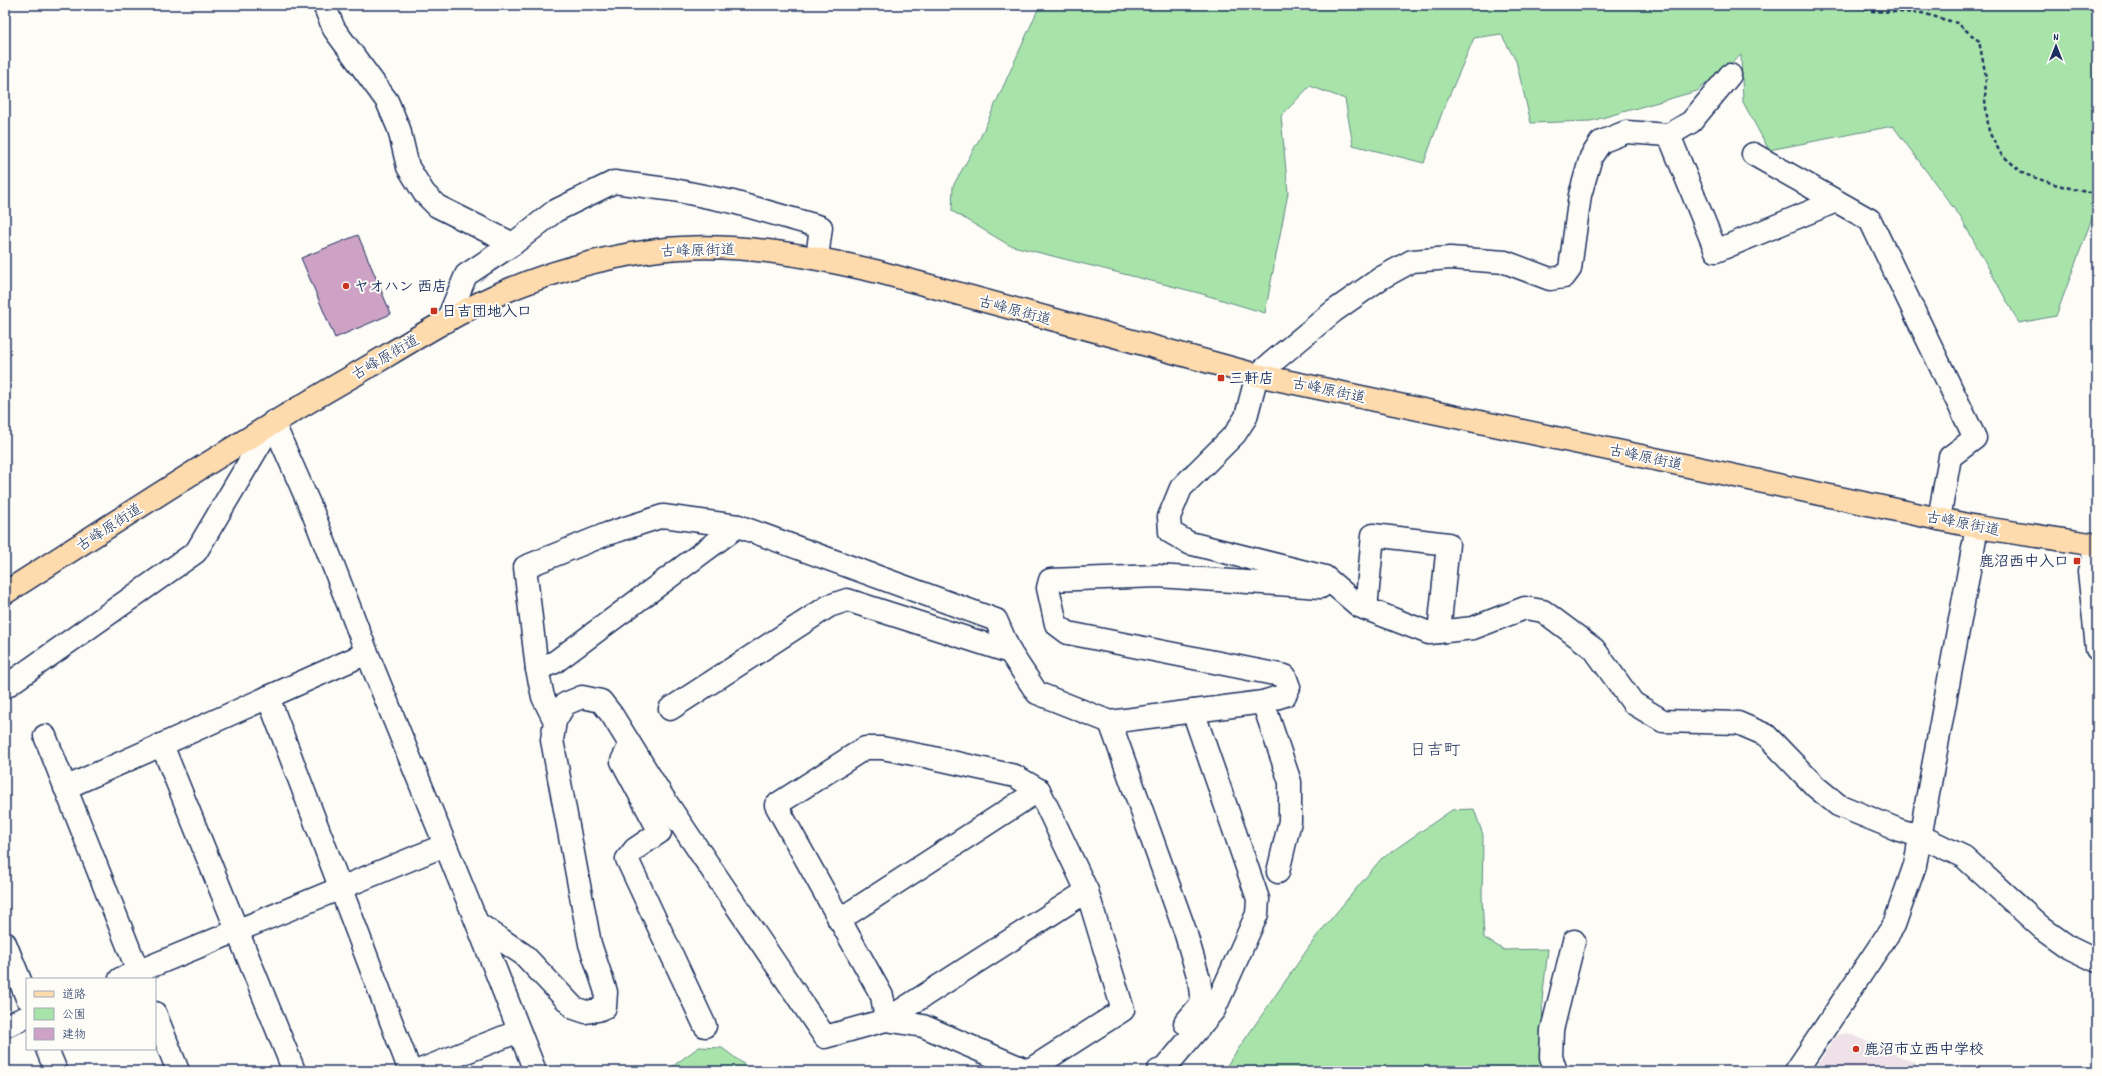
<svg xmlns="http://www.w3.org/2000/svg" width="2102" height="1076" viewBox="0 0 2102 1076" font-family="Dekko,'Klee One',sans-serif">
  <rect width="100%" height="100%" fill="#fdfcf7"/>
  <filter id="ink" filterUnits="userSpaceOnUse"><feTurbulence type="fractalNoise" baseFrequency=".025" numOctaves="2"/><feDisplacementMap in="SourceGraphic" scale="8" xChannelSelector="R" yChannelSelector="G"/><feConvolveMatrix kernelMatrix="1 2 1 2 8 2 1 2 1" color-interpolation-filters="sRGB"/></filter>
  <g filter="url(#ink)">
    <path fill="#efe1e8" d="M1848 1033 1915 1063 1918 1071H1813L1837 1035Z"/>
    <g fill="#a8e4aa" stroke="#628a84">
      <path d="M1040 5H2097V218L2091 221 2056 316 2019 323 1961 218 1893 126 1769 150 1743 102 1741 55 1697 91 1591 121 1531 123 1516 61 1501 34 1474 38 1443 110 1424 163 1353 145 1345 99 1310 86 1281 116 1288 193 1265 313 1199 293 1009 245 952 211 953 186 980 138Z"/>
      <path d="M1474 809 1483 835 1482 896 1484 938 1504 950 1548 949 1542 1001 1544 1064 1546 1071H1223L1316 937 1381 859 1452 810Z"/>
      <path d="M699 1047 722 1048 753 1071H666Z"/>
    </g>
    <path fill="#cda2c5" stroke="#1b2f5e" d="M358 235 391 314 335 338 301 258Z"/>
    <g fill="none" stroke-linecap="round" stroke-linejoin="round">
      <g stroke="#1b2f5e" stroke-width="25">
        <g id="minor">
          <path d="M324 5 334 29 387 101 399 129 408 167 424 193 437 206 513 244"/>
          <path d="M1730 75 1691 122 1669 135 1626 132 1601 142 1591 157 1580 195 1570 269 1564 277 1550 279 1505 262 1450 258 1412 261 1381 278 1334 311 1257 375 1246 417 1235 434 1181 488 1169 517 1170 532 1189 543 1325 577 1359 606 1429 633 1473 628 1525 608 1543 611 1594 649 1633 703 1663 721 1738 723 1766 735 1816 787 1838 805 1899 830 1920 836 1964 857 2042 928 2070 948 2097 961"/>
          <path d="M1669 135 1716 251 1836 201"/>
          <path d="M1753 154 1870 220 1975 438 1950 457 1939 519"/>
          <path d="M447 321 466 275 513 244 555 211 614 182 674 190 733 202 821 227 817 258"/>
          <path d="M273 422 313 513 367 653 477 923 535 1071"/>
          <path d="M2097 545 2089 571 2097 649"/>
          <path d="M1366 609 1373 535 1448 544 1439 632"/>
          <path d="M537 669 555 662 738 526"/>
          <path d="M5 687 196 552 273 422"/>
          <path d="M268 697 410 1071"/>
          <path d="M1263 702 1290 782V821L1278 872"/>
          <path d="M670 709 829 606 847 600 1010 652"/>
          <path d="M555 721 543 697 537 669 525 567 607 534 663 516 738 526 996 620 1010 652 1037 693 1110 722 1263 702 1285 695 1289 687 1285 676 1068 633 1056 624 1048 588 1050 580 1158 576 1321 587"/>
          <path d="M1110 722 1185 931 1199 979 1202 1003 1185 1023"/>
          <path d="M45 736 141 979"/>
          <path d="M162 745 294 1071"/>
          <path d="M630 745 622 761 660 832 635 849 627 859 705 1026"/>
          <path d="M65 788 367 653"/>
          <path d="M839 920 1039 790"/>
          <path d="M477 923 524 955 574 1008 586 1012 598 1010 605 1007 606 992 590 944 552 740 555 721 565 704 582 697 601 701 612 715 664 799 825 1037 886 1020 1087 891"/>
          <path d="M5 943 27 998"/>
          <path d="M120 979 445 845"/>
          <path d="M155 1013 178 1071"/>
          <path d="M886 1020 882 996 776 805 865 748H882L929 757 1015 776 1039 790 1087 891 1123 1010 1028 1071"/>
          <path d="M886 1020 923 1026 1028 1071"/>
          <path d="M5 1026 27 1017"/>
          <path d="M47 1049 56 1071"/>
          <path d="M418 1071 519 1031"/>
          <path d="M1158 1071 1164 1069 1214 1010 1257 914 1258 899 1193 711"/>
          <path d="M1556 1071 1551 1057 1552 1030 1574 941"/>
          <path d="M1796 1071 1894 925 1915 865 1977 527"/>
        </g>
      </g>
      <g stroke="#1b2f5e" stroke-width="25">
        <path id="major" d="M5 593C119 520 233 445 351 377 399 349 448 317 499 294 549 272 604 257 658 250 732 241 807 255 879 272L1257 375 1977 527 2097 545"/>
      </g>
      <path stroke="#1b2f5e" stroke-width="2.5" stroke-dasharray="4 3" stroke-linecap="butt" d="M1851 5 1872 11 1922 13 1957 23 1979 41 1986 77 1985 100 1989 132 2001 154 2024 174 2054 184 2090 193 2097 192"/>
      <use href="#minor" stroke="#fdfcf7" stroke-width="22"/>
      <use href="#major" stroke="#fedbac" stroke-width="22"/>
    </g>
  </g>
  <g fill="#c8321e" stroke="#fdfcf7" stroke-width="1.5">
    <circle cx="346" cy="286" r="4"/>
    <rect x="430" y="307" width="8" height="8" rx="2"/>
    <rect x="1217" y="374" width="8" height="8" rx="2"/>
    <rect x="2073" y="557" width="8" height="8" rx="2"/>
    <circle cx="1856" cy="1049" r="4"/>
  </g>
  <g text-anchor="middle" stroke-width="4" stroke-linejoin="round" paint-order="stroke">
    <g font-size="15" fill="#1b2f5e" stroke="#fdfcf7">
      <text transform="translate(698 250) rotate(-1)" y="5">古峰原街道</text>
      <text transform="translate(1015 310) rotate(15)" y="5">古峰原街道</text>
      <text transform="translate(385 357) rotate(-30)" y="5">古峰原街道</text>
      <text transform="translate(1329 390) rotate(12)" y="5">古峰原街道</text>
      <text transform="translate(1646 457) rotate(12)" y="5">古峰原街道</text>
      <text transform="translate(1963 523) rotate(11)" y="5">古峰原街道</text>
      <text transform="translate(109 527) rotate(-33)" y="5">古峰原街道</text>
    </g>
    <g font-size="15" font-weight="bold" fill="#1b2f5e" stroke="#fdfcf7" text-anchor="start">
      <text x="354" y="291">ヤオハン 西店</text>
      <text x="442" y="316">日吉団地入口</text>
      <text x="1229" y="383">三軒店</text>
      <text x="2069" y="566" text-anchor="end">鹿沼西中入口</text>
      <text x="1864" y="1054">鹿沼市立西中学校</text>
    </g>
    <g font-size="17" fill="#1b2f5e" stroke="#fdfcf7">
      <text x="1435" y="755">日吉町</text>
    </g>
  </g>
  <rect width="2102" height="1076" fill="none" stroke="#fdfcf7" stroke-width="20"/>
  <rect x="10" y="10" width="2082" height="1056" fill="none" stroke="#1b2f5e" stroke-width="1.5" filter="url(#ink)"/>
  <rect x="26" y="978" width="130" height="72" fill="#fdfcf7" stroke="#a3aaba"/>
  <rect x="34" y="991" width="20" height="6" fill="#fedbac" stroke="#a3aaba"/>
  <text x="62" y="998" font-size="12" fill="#1b2f5e">道路</text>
  <rect x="34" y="1008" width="20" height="12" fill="#a8e4aa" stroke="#a3aaba"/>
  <text x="62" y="1018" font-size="12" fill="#1b2f5e">公園</text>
  <rect x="34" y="1028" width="20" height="12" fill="#cda2c5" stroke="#a3aaba"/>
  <text x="62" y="1038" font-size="12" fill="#1b2f5e">建物</text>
  <g transform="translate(2056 46)" stroke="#fdfcf7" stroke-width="3" paint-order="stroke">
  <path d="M0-3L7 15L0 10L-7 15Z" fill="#1b2f5e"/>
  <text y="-6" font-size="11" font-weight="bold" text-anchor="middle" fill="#1b2f5e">N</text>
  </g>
</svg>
